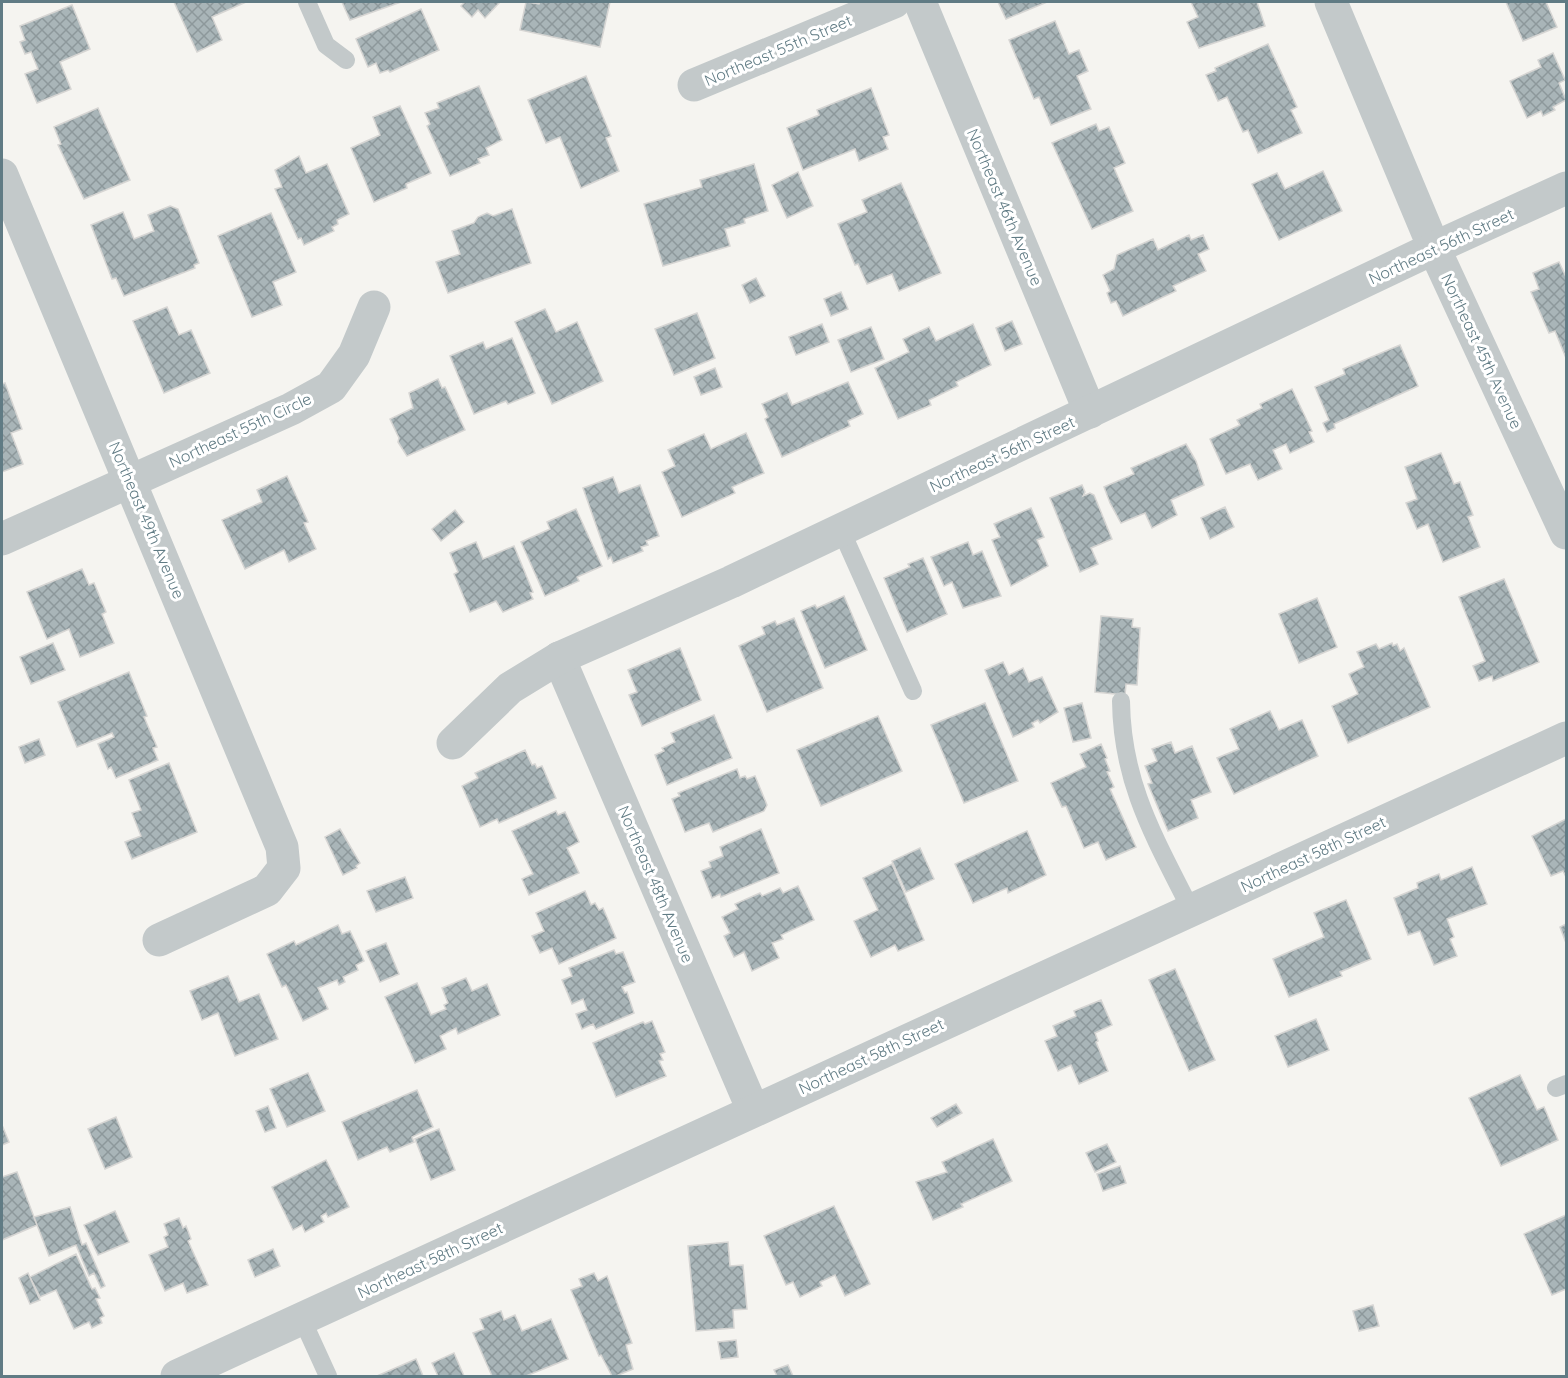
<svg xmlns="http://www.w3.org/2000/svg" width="1568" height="1378" viewBox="0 0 1568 1378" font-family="Quicksand,sans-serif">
  <defs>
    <pattern id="building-cross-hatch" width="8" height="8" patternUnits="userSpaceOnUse" patternTransform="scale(1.5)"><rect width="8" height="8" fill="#a9b5b8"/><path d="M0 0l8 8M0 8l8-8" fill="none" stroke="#8d989b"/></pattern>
  </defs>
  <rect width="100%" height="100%" fill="#f5f4f0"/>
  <g fill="url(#building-cross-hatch)" stroke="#d6d5d3" stroke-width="1.5">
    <path d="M174 2H246L212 17 222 40 197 52Z"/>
    <path d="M342 2H401L350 20Z"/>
    <path d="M465 2H500L485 18 478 10 472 17 461 6Z"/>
    <path d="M526 2 539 4 540 2H610L600 47 520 30Z"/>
    <path d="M998 2H1047L1006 19Z"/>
    <path d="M1191 2H1257L1265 26 1199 48 1187 22 1198 17Z"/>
    <path d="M1506 2H1546L1557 27 1523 41Z"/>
    <path d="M72 5 90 49 60 62 71 89 37 103 25 74 38 69 31 52 25 54 20 42 25 40 20 26Z"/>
    <path d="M421 9 439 50 390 72 388 70 380 73 376 63 368 67 356 39Z"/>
    <path d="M1055 21 1069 54 1079 50 1088 71 1077 76 1091 109 1051 125 1039 97 1034 99 1009 40Z"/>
    <path d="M1268 44 1297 107 1291 110 1302 133 1258 153 1248 130 1243 132 1227 97 1218 101 1206 75 1216 71 1215 68Z"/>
    <path d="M1553 53 1565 80 1559 83 1566 100 1553 107 1555 110 1543 116 1541 111 1527 118 1510 81 1541 67 1538 60Z"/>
    <path d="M586 76 611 136 606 138 619 171 581 188 560 137 546 143 528 100Z"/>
    <path d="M479 86 502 140 486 148 489 155 478 159 480 163 450 176 427 126 430 124 425 113 439 108 437 103Z"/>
    <path d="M871 88 889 135 883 137 888 149 859 161 855 149 803 170 787 128 819 115 817 110Z"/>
    <path d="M400 106 431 173 406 184 407 188 374 202 351 148 380 135 373 117Z"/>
    <path d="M98 108 130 180 84 199 58 145 61 144 54 127Z"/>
    <path d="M1096 124 1099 131 1109 127 1125 163 1114 168 1133 211 1092 229 1052 143Z"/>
    <path d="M299 156 306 173 327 164 349 214 337 220 338 224 332 227 334 231 304 245 301 238 298 239 275 189 282 187 275 170Z"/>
    <path d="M754 164 768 211 744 219 745 223 725 229 730 246 663 266 644 204 702 187 700 180Z"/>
    <path d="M1323 171 1342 211 1279 240 1252 184 1277 173 1285 189Z"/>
    <path d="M798 172 813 206 787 218 772 185Z"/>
    <path d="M901 183 941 273 899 291 892 274 867 284 858 264 855 265 838 224 867 212 862 200Z"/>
    <path d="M170 206 178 209 199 263 194 265 195 268 124 296 116 278 112 279 91 225 123 212 134 239 154 231 148 215Z"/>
    <path d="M512 209 531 263 448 293 436 262 460 254 452 231 474 223 478 217 487 213 493 216Z"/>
    <path d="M271 213 296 272 273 282 282 305 252 317 218 236Z"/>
    <path d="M1189 235 1191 240 1203 235 1209 249 1198 254 1206 271 1173 286 1176 291 1123 316 1116 301 1111 303 1107 293 1110 291 1103 275 1114 269 1117 255 1153 239 1158 250Z"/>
    <path d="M1559 262 1566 277V358L1555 331 1549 333 1531 292 1539 289 1533 273Z"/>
    <path d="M756 278 765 296 750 303 742 285Z"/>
    <path d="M841 292 848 309 831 316 824 299Z"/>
    <path d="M167 307 179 335 191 330 210 373 164 393 133 321Z"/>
    <path d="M545 309 556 332 577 322 603 381 552 404 515 322Z"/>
    <path d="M697 313 715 358 674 375 655 329Z"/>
    <path d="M1012 321 1022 344 1005 351 996 328Z"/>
    <path d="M822 324 829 342 796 355 789 337Z"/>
    <path d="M973 324 991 365 956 382 958 386 929 400 931 405 898 419 875 368 909 352 903 339 929 327 936 341Z"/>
    <path d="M871 327 884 359 851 372 838 340Z"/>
    <path d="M512 338 535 393 508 404 506 401 474 414 450 356 483 342 486 349Z"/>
    <path d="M1400 345 1418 386 1334 424 1335 428 1327 432 1323 423 1329 420 1315 387 1345 374 1343 369Z"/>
    <path d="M715 368 722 387 701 395 694 377Z"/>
    <path d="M438 379 442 388 445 387 465 430 407 456 398 442 399 438 390 419 413 408 409 393Z"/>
    <path d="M848 382 863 414 848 421 850 426 782 457 765 419 768 417 762 404 787 393 792 405Z"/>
    <path d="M5 383 22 429 11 433 23 464 2 472V384Z"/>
    <path d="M1292 389 1312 431 1309 432 1314 442 1290 453 1286 444 1273 450 1282 469 1258 480 1250 464 1226 474 1210 439 1240 425 1237 420 1262 408 1260 404Z"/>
    <path d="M746 433 764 473 732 487 735 493 682 517 662 472 675 466 668 450 704 434 711 449Z"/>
    <path d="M1186 444 1196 461 1204 485 1171 500 1177 515 1152 528 1145 513 1121 523 1110 503 1104 487 1134 474 1131 468Z"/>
    <path d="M1441 453 1454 484 1460 482 1473 515 1468 517 1480 547 1443 562 1428 524 1417 529 1406 503 1417 499 1405 467Z"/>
    <path d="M287 476 308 522 304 523 316 549 289 562 284 550 245 569 222 520 262 502 257 490Z"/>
    <path d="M613 477 619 493 640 485 659 536 646 541 648 545 641 547 643 551 613 563 611 557 608 559 583 488Z"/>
    <path d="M1082 485 1085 492 1083 496 1090 493 1094 495 1112 539 1091 548 1098 564 1080 572 1050 498Z"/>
    <path d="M1225 507 1234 527 1210 539 1201 518Z"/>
    <path d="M1031 508 1044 537 1037 540 1048 566 1011 586 992 540 1000 537 994 524Z"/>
    <path d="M576 509 602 566 577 577 579 581 545 596 521 542 550 529 547 522Z"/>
    <path d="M455 510 464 522 441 541 432 529Z"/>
    <path d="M476 542 483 559 514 546 533 592 530 593 533 599 503 612 496 601 470 612 454 574 458 572 450 553Z"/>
    <path d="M968 542 973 555 982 551 1001 596 963 608 952 582 944 586 931 557Z"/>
    <path d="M923 558 947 614 907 632 884 578 910 567 908 564Z"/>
    <path d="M82 569 89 585 94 583 106 612 102 614 114 643 80 657 69 629 47 639 27 592Z"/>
    <path d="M1504 579 1539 662 1493 681 1492 676 1479 681 1473 666 1485 661 1459 597Z"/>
    <path d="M844 596 867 650 825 668 801 611 815 605 817 608Z"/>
    <path d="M1317 598 1337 647 1299 663 1279 614Z"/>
    <path d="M1101 616 1133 619 1132 627 1140 628 1137 685 1126 684 1125 695 1095 692Z"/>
    <path d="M794 618 823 688 767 712 739 646 765 634 762 627 775 621 777 625Z"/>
    <path d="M53 643 65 670 31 684 20 657Z"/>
    <path d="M1392 643 1393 646 1397 644 1400 651 1404 648 1430 707 1348 743 1332 706 1358 694 1349 674 1364 667 1357 652 1376 644 1379 649Z"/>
    <path d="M680 648 701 700 642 726 629 695 637 692 628 670Z"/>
    <path d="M1003 662 1009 675 1023 668 1029 682 1042 677 1058 712 1040 723 1038 720 1032 723 1034 727 1013 737 985 670Z"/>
    <path d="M129 672 147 716 144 717 157 747 153 748 158 760 116 778 111 767 108 769 98 744 114 737 112 733 77 747 58 702Z"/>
    <path d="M985 703 1018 781 964 803 931 725Z"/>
    <path d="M1082 703 1091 738 1073 742 1064 708Z"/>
    <path d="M1270 711 1279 730 1302 720 1318 756 1234 794 1217 758 1239 749 1230 729Z"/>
    <path d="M714 715 732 758 667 785 655 755 664 751 662 748 675 742 671 733Z"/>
    <path d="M878 716 902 771 821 806 797 750Z"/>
    <path d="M39 739 45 755 25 763 19 747Z"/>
    <path d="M1171 742 1175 753 1192 746 1211 792 1191 800 1198 818 1168 831 1148 784 1152 783 1145 766 1157 761 1152 749Z"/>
    <path d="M1101 744 1107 758 1105 759 1110 771 1107 772 1114 787 1110 789 1136 847 1106 860 1098 842 1084 848 1066 806 1062 807 1051 783 1086 767 1080 754Z"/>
    <path d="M525 750 532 765 535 764 537 768 542 766 556 798 499 823 497 819 480 827 462 786 478 778 475 773Z"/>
    <path d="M169 763 197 832 132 859 125 842 141 836 132 813 141 810 129 780Z"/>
    <path d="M737 769 740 778 745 776 747 779 755 776 767 805 764 811 713 832 709 823 685 832 672 799 680 796 678 793Z"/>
    <path d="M556 811 558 815 565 812 579 842 567 848 579 873 529 895 522 879 533 874 512 831Z"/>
    <path d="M1566 819V877L1563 871 1551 876 1532 836Z"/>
    <path d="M340 829 360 863 356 866 357 868 343 875 325 837Z"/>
    <path d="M761 829 779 873 721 897 720 894 712 898 701 871 711 867 709 862 723 856 720 847Z"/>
    <path d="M1027 831 1046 875 1008 893 1007 888 973 903 955 864Z"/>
    <path d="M920 848 934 879 906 892 892 861Z"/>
    <path d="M892 864 924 940 898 951 895 945 871 957 854 921 878 910 863 878Z"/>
    <path d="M1472 867 1487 904 1447 919 1454 937 1450 939 1457 956 1434 965 1420 931 1408 935 1394 898 1418 888 1417 883 1439 874 1441 880Z"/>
    <path d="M405 877 413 898 376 912 367 891Z"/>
    <path d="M798 886 814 920 781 935 783 939 772 943 779 958 752 971 744 952 734 957 724 936 730 933 722 917 738 909 735 904 760 893 762 896 780 888 783 893Z"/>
    <path d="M585 891 591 905 595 903 599 910 603 908 616 938 559 964 552 948 540 953 532 936 544 931 536 913Z"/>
    <path d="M1346 900 1371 959 1340 972 1342 976 1289 997 1273 959 1324 937 1314 913Z"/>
    <path d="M1566 924V943L1560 927Z"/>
    <path d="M338 925 342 934 350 931 364 961 356 965 358 970 343 977 345 982 339 985 337 980 318 988 328 1009 303 1021 286 985 282 987 267 954 294 941 296 945Z"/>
    <path d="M386 943 399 974 380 982 366 951Z"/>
    <path d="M614 950 616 954 623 952 635 982 622 987 625 993 627 992 634 1013 596 1029 593 1024 582 1029 576 1014 587 1010 583 999 572 1004 562 980 572 976 569 968Z"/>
    <path d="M1175 969 1215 1060 1189 1071 1149 980Z"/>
    <path d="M228 976 239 1002 259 994 278 1039 235 1056 218 1013 202 1020 190 991Z"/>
    <path d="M466 978 472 991 487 984 500 1015 458 1034 456 1028 440 1036 446 1049 415 1063 385 997 417 983 431 1015 446 1009 444 1005 448 1003 442 988Z"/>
    <path d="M1101 1000 1112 1025 1095 1033 1098 1041 1096 1042 1108 1071 1079 1084 1071 1065 1058 1071 1045 1041 1057 1036 1053 1026 1076 1016 1074 1011Z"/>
    <path d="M1316 1019 1329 1050 1288 1067 1275 1036Z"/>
    <path d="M652 1021 665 1052 660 1054 663 1060 659 1061 666 1076 616 1097 593 1043 643 1022 645 1024Z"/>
    <path d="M308 1073 325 1111 287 1127 270 1089Z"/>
    <path d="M1520 1075 1537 1110 1544 1107 1558 1140 1501 1166 1469 1098Z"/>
    <path d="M417 1090 433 1127 412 1137 414 1142 390 1152 387 1147 358 1160 342 1122Z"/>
    <path d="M956 1104 962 1113 937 1127 931 1118Z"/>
    <path d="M268 1106 276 1128 265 1132 256 1111Z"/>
    <path d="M116 1117 132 1157 105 1169 88 1129Z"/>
    <path d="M2 1125 9 1142 2 1145Z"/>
    <path d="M439 1129 455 1170 431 1180 415 1139Z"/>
    <path d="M993 1139 1012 1181 961 1204 963 1207 933 1220 916 1182 947 1172 942 1162Z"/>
    <path d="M1107 1144 1116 1162 1095 1172 1086 1153Z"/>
    <path d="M326 1160 349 1207 328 1217 326 1213 321 1216 324 1222 305 1232 302 1225 293 1230 272 1187Z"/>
    <path d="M1120 1166 1126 1183 1103 1191 1097 1174Z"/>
    <path d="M17 1172 37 1225 2 1240V1177Z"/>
    <path d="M834 1206 870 1284 845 1296 835 1275 820 1282 822 1286 800 1297 793 1282 786 1285 764 1236Z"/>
    <path d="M70 1207 82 1245 86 1243 105 1286 101 1288 94 1273 89 1276 76 1245 49 1256 34 1217Z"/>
    <path d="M115 1211 129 1242 98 1255 84 1225Z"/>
    <path d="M1566 1215V1289L1552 1295 1524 1234Z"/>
    <path d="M179 1218 183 1228 186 1226 191 1239 188 1241 208 1285 187 1293 183 1283 165 1291 149 1255 168 1247 164 1237 168 1235 164 1224Z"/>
    <path d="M728 1242 730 1266 743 1265 747 1309 733 1310 734 1328 696 1331 688 1246Z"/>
    <path d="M273 1249 280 1266 255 1277 248 1260Z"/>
    <path d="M76 1254 92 1289 95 1288 100 1298 96 1299 104 1316 100 1318 102 1323 92 1328 89 1322 74 1329 56 1290 40 1297 30 1277Z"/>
    <path d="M28 1273 40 1300 30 1304 19 1278Z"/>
    <path d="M594 1273 598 1281 607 1276 632 1343 626 1345 633 1369 616 1376H612L601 1355 599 1356 571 1290 582 1286 579 1279Z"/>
    <path d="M1373 1305 1379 1326 1359 1331 1353 1311Z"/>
    <path d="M501 1311 504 1320 515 1315 522 1331 551 1319 568 1359 526 1376H492L473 1333 484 1329 480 1319Z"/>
    <path d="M736 1340 738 1357 721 1359 718 1342Z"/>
    <path d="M454 1353 464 1376H438L432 1363Z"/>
    <path d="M416 1359 423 1376H377Z"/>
    <path d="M788 1365 793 1376H777L774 1370Z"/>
  </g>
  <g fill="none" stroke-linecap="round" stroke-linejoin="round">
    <g stroke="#c3c9ca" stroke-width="18">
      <path d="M307 2 326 45 346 60"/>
      <path d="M841 530 913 691"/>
      <path d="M1121 701C1122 784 1155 838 1191 910"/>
      <path d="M1556 1088 1566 1084"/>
      <path d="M302 1319 328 1376"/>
    </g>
    <g stroke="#c3c9ca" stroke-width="33">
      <path d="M920 2 1090 412"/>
      <path d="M694 85 894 2"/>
      <path d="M2 175 282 847 284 868 267 890 159 940"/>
      <path d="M2 539 291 409 331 387 354 355 374 307"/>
      <path d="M559 658 753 1110"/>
      <path d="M453 743 510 688 559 658 731 582 1434 248 1331 2"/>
    </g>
    <g stroke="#c3c9ca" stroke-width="33">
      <path d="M1566 188 1434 248 1566 533"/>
      <path d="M177 1376 1566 738"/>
    </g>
  </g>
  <g text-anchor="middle" stroke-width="6" stroke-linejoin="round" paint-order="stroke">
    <g font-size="16" fill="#607b84" stroke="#fff">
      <text transform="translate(778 50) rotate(-23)" y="6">Northeast 55th Street</text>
      <text transform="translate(1005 207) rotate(67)" y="6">Northeast 46th Avenue</text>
      <text transform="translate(1441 246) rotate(-25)" y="6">Northeast 56th Street</text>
      <text transform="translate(1482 351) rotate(65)" y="6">Northeast 45th Avenue</text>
      <text transform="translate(240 430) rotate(-25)" y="6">Northeast 55th Circle</text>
      <text transform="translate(1002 454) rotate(-25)" y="6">Northeast 56th Street</text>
      <text transform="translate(147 520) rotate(67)" y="6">Northeast 49th Avenue</text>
      <text transform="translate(1313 854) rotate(-25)" y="6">Northeast 58th Street</text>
      <text transform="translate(656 884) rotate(67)" y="6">Northeast 48th Avenue</text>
      <text transform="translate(871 1056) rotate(-25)" y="6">Northeast 58th Street</text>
      <text transform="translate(430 1260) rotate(-25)" y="6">Northeast 58th Street</text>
    </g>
  </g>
  <rect width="1568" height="1378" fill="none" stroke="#607b84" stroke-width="6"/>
</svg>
